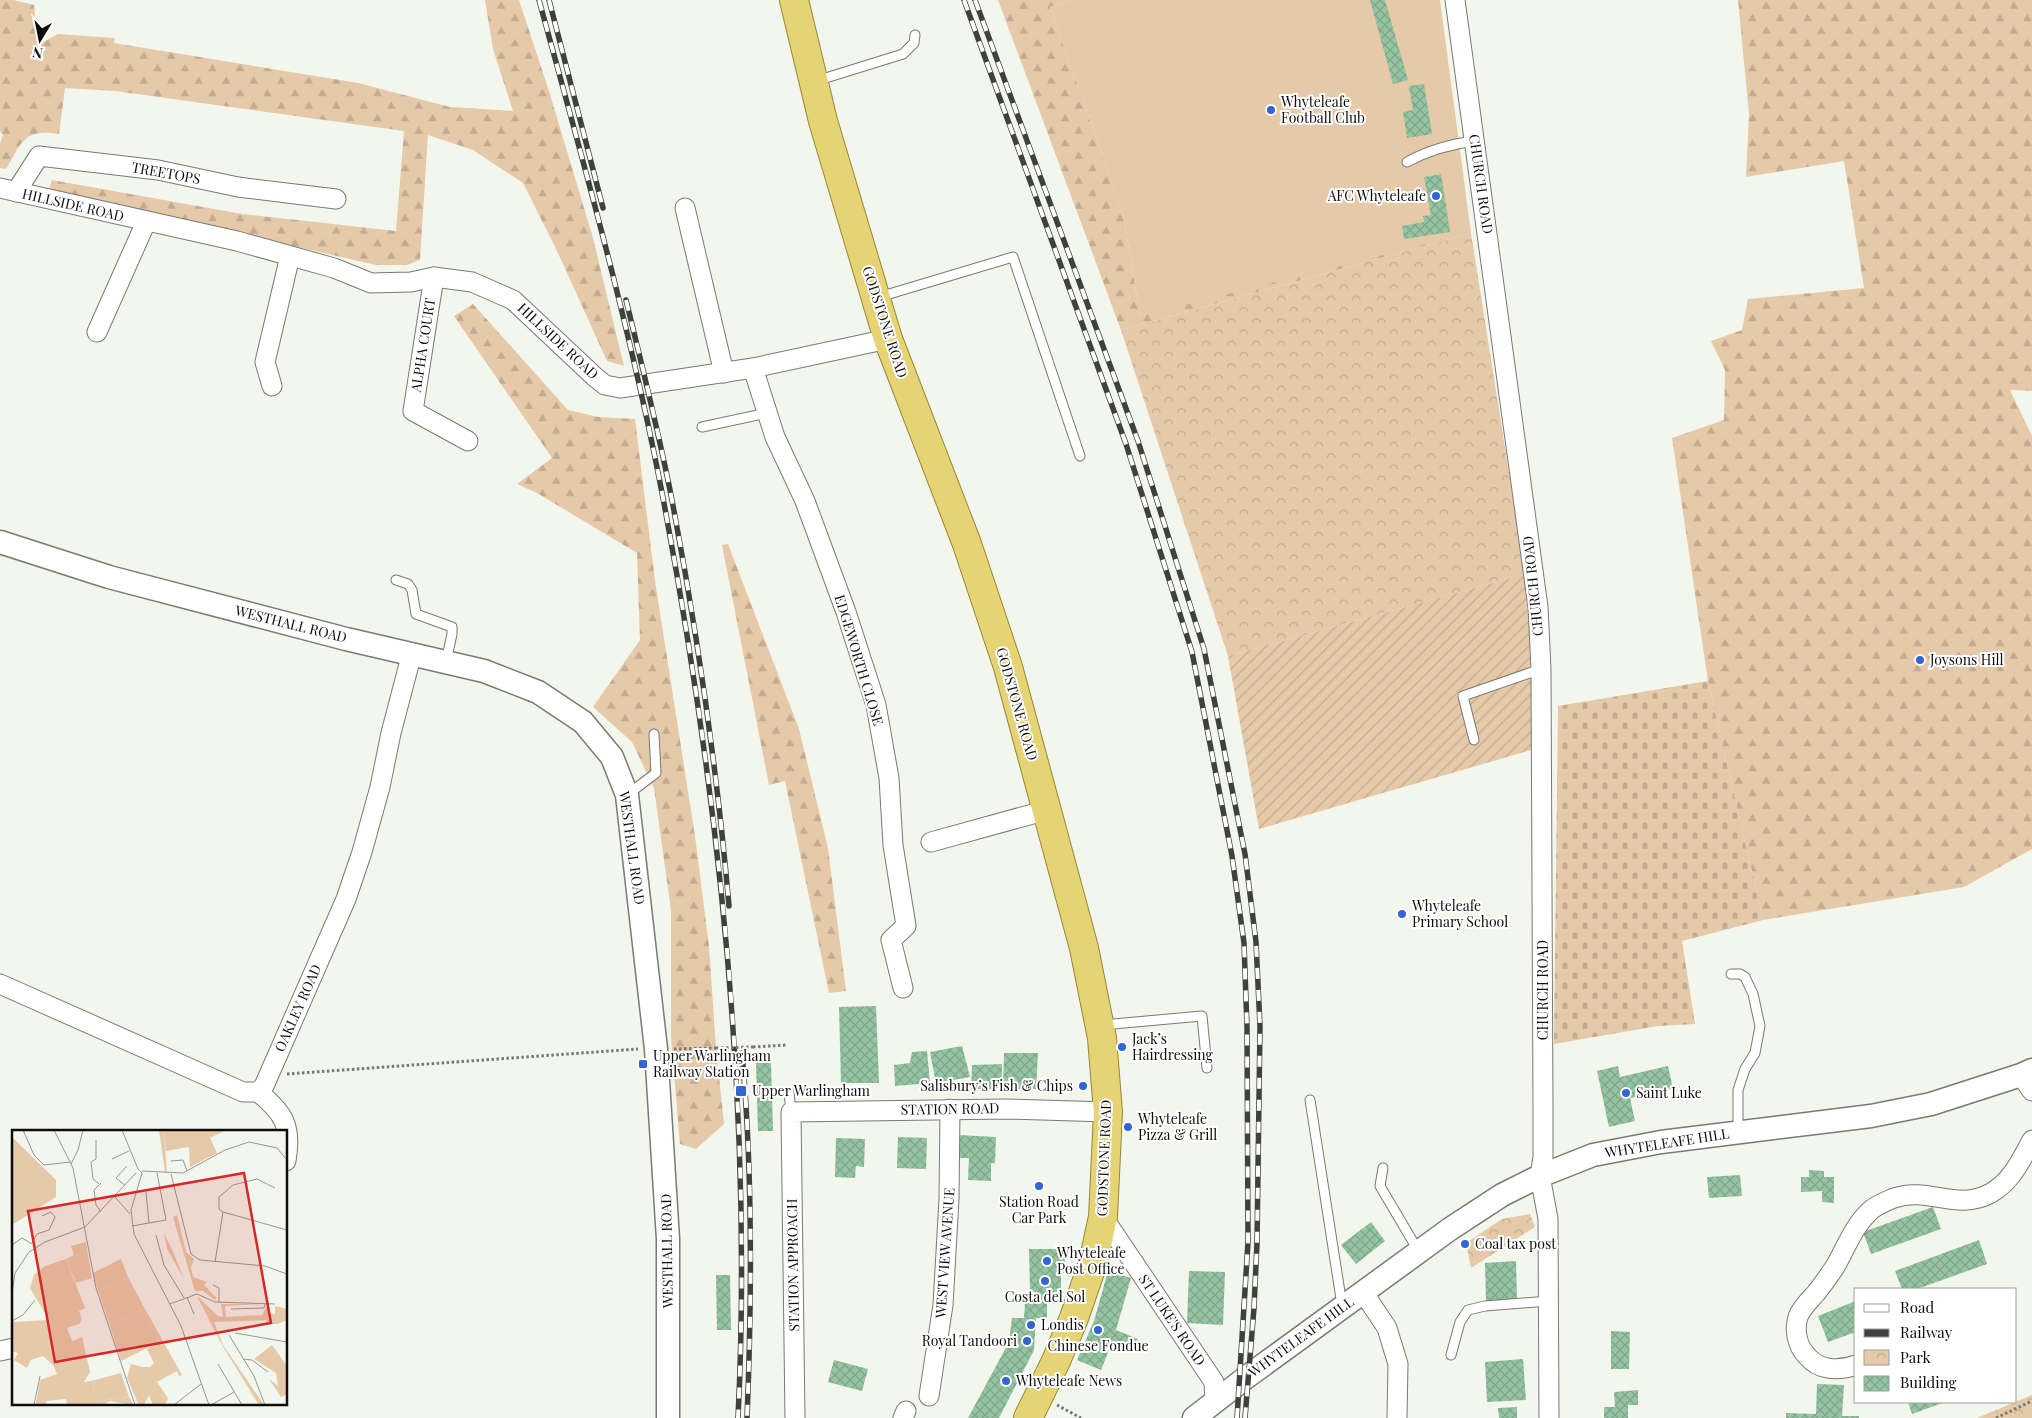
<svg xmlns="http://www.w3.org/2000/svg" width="2032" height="1418" viewBox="0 0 2032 1418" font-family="'Playfair Display',serif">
  <defs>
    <pattern id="forest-firs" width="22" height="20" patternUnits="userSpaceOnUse" patternTransform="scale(1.25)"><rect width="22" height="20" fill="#e6c9a9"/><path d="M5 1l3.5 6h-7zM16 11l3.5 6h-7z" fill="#c4ab90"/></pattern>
    <pattern id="cemetery-stones" width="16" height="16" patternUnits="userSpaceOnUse" patternTransform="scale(1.25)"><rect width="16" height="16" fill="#e6c9a9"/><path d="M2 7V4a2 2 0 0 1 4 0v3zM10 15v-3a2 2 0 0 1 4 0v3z" fill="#c4ab90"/></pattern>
    <pattern id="park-crowns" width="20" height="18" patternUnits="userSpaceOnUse" patternTransform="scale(1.25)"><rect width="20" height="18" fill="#e6c9a9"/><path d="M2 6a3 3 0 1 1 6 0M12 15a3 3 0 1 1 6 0" fill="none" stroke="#c4ab90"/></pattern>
    <pattern id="garden-furrows" width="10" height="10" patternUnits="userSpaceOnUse" patternTransform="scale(1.25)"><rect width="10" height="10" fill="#e6c9a9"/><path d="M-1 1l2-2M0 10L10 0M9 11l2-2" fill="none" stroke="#c4ab90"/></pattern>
    <pattern id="building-cross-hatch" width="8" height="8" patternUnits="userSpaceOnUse" patternTransform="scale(1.25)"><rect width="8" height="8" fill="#94c4a1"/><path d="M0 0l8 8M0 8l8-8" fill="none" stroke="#7ea789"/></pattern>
  </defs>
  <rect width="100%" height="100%" fill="#f2f6ec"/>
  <g fill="url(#forest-firs)">
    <path d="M0 0H13L34 5 38 45 58 34 115 38 114 43 358 83 450 107 513 111 493 49 485 0H519L549 91 593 238 624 366 607 361 558 253 523 183 473 150 428 135 420 260 407 265H376L49 190 52 180 242 214 396 231 404 131 115 91 65 88 59 134C24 128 22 142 6 169L0 168V143L3 135 0 131Z"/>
    <path d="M998 0H1071L1050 7 1123 213 1140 316 1356 254 1471 233 1121 330Z"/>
    <path d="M1738 0H2032V391L2010 390 2032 436V849L1964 887 1763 920 1708 681 1672 438 1724 420 1725 370 1711 341 1742 330 1748 299 1864 288 1844 161 1746 177 1749 114Z"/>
    <path d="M473 304 568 410 598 417 635 419 655 581 695 836 709 946 716 1048 724 1124 696 1149 680 1144 671 1038V910L654 788 632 742 593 707 640 640 637 553 537 493 517 484 552 458 454 316Z"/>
    <path d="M728 544 799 729 828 848 846 991 829 993 785 781 769 785 722 545Z"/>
  </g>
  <path fill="url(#cemetery-stones)" d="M1708 681 1763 920 1682 941 1695 1024 1658 1026 1554 1044 1558 706Z"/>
  <g fill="url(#park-crowns)">
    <path d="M1471 233 1525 574 1228 656 1121 330Z"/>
    <path d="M1530 1214 1535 1227 1471 1268 1466 1243 1502 1219Z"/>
    <path d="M2032 1395V1418H1977Z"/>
  </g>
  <path fill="url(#garden-furrows)" d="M1525 574 1538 748 1259 829 1228 656Z"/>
  <path fill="#e6c9a9" d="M1071 0H1440L1471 233 1140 316 1123 213 1050 7Z"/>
  <g fill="url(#building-cross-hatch)">
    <path d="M1370 0H1385L1408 80 1393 84Z"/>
    <path d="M1424 84 1432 134 1407 138 1403 112 1413 110 1409 86Z"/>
    <path d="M1441 174 1450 232 1404 239 1402 226 1424 222 1423 216 1431 215 1424 177Z"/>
    <path d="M876 1006 879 1083H841L839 1007Z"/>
    <path d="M962 1046 970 1077 936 1083 930 1052Z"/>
    <path d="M927 1051 930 1083 895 1086 894 1065 910 1063 912 1052Z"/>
    <path d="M1004 1053H1038L1036 1089H1003Z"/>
    <path d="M756 1063H771L773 1131H758Z"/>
    <path d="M1002 1064V1089H971L972 1065Z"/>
    <path d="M1618 1066 1620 1077 1668 1066 1673 1089 1630 1098 1635 1121 1609 1127 1597 1071Z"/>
    <path d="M959 1135 996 1137 995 1163H991V1181L968 1180 969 1158H958Z"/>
    <path d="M898 1137 927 1138 926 1169 897 1168Z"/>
    <path d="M836 1138 865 1139 864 1167 856 1166 855 1178 835 1177Z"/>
    <path d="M1809 1170 1824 1171V1177H1834V1203L1822 1202V1191L1801 1192V1177H1809Z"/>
    <path d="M1740 1175 1742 1196 1709 1198 1707 1177Z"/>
    <path d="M1933 1207 1941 1229 1871 1254 1863 1232Z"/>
    <path d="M1371 1222 1385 1241 1356 1264 1341 1245Z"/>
    <path d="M1979 1240 1987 1264 1917 1289H1902L1895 1271Z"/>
    <path d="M1029 1249H1065V1273L1061 1272V1289H1057V1304H1047V1319L1036 1318 1034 1350 999 1418H968L1009 1342 1012 1318H1024L1025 1303H1028L1030 1289Z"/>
    <path d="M1516 1261 1517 1300 1486 1301 1485 1263Z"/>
    <path d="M1108 1271 1131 1278 1116 1330 1138 1339 1132 1353 1111 1345 1101 1370 1077 1360 1094 1321Z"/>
    <path d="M1189 1271 1225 1272 1223 1325 1187 1323Z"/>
    <path d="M716 1275H730L731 1330H717Z"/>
    <path d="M1856 1301V1332L1828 1342 1818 1316Z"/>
    <path d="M1611 1331 1630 1332 1629 1369H1611Z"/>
    <path d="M1523 1359 1526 1400 1487 1402 1485 1362Z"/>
    <path d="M834 1360 868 1369 862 1391 828 1382Z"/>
    <path d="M1817 1384 1844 1385 1842 1416H1859V1418H1786V1413L1816 1414Z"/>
    <path d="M1638 1390V1405H1628V1418H1604V1407H1615L1614 1392Z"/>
    <path d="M1908 1402H1945L1912 1414Z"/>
    <path d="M1517 1407V1418H1499L1498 1408Z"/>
  </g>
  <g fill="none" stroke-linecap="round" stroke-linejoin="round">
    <g stroke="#777b72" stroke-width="11">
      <g id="service">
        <path d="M816 81 903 54 914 43 915 35"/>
        <path d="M1407 162C1429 150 1450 144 1475 141"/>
        <path d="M879 297 1013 257 1080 456"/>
        <path d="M702 427 767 413"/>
        <path d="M396 580 408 584 412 590 416 614 452 627V634L446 662"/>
        <path d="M1474 740 1463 696 1541 669"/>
        <path d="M627 795 656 773 654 734"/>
        <path d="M1731 974H1740L1745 977 1753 994 1760 1026 1755 1053 1745 1069 1738 1090V1132"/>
        <path d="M1102 1025 1202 1016 1207 1068"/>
        <path d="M789 1092 791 1112"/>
        <path d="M1310 1100 1342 1305"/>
        <path d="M1383 1168 1380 1186 1419 1252"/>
        <path d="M1451 1355 1460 1322 1468 1310 1485 1306 1549 1301"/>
      </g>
    </g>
    <g stroke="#777b72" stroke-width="21">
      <g id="minor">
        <path d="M1455 0 1538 607 1541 669 1543 1108V1157L1540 1176 1548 1219 1549 1418"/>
        <path d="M0 188 237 241 334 268 371 283 411 282 434 277 472 282 513 300 595 377 605 385 620 388 753 368 888 339"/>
        <path d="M16 192 39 156 158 170 238 187 336 199"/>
        <path d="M685 208 724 373"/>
        <path d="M434 277 413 411 468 441"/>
        <path d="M97 332 146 222"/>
        <path d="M753 368 775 437 805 501 846 612 876 705 889 778 893 845 906 926 891 940 903 988"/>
        <path d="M272 386 265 362 290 256"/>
        <path d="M931 842 1047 810"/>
        <path d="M0 984 243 1092H258L264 1086 346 899 362 852 380 787 391 733 412 653"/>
        <path d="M2021 1075 2032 1091"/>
        <path d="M258 1092C284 1113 292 1126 286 1161"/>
        <path d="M1103 1217 1214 1382 1215 1401"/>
        <path d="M1363 1292 1387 1328 1398 1364 1397 1418"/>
        <path d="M0 1351 14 1348"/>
        <path d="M1856 1365C1839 1371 1819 1371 1807 1356 1797 1346 1794 1330 1798 1317 1801 1308 1810 1300 1816 1293 1823 1284 1830 1275 1836 1265 1846 1247 1855 1224 1871 1210 1877 1205 1887 1201 1894 1198 1928 1186 1957 1212 1991 1193 2012 1181 2021 1160 2032 1140"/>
        <path d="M929 1396 943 1305 949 1199 950 1109"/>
        <path d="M795 1418 791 1112 1006 1109 1108 1112"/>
        <path d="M903 1418 906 1411"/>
      </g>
    </g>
    <g stroke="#777b72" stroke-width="25">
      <g id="tertiary">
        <path d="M0 542 109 577 346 639 484 671 538 692 583 722 612 757 627 795 656 1049 668 1239V1418"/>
        <path d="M1194 1418 1248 1376 1450 1229 1502 1195 1540 1176 1593 1155 1661 1142 1871 1116 1931 1104 2021 1075 2032 1070"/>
      </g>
    </g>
    <g stroke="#968739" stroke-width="30">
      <path id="trunk" d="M794 0 823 121 888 339 967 544 1008 667 1084 948 1102 1038 1108 1112 1103 1217 1093 1263 1074 1318 1056 1361 1028 1418"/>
    </g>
    <g stroke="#777973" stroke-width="3" stroke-dasharray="2.5 2.5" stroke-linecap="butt">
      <path d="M753 1047 786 1045"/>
      <path d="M674 1049 716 1048"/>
      <path d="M287 1074 638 1049"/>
      <path d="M1057 1405 1081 1418"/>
      <path d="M1996 1418 2032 1401"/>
    </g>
    <use href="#service" stroke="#fff" stroke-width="9"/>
    <use href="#minor" stroke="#fff" stroke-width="19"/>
    <use href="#tertiary" stroke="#fff" stroke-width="22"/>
    <use href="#trunk" stroke="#e6d374" stroke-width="28"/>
    <g stroke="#3f413c" stroke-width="5.5">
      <g id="rail">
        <path d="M539 0C584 165 631 330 663 498 720 800 753 1110 738 1418"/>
        <path d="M549 0 603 208"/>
        <path d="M964 0 1126 444 1192 652 1232 856 1244 943 1247 1027 1248 1242 1237 1418"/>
        <path d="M975 0 1138 441 1204 649 1245 854 1256 942 1260 1026 1257 1243 1254 1308 1245 1418"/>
        <path d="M626 300C642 365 658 430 671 495 697 631 717 768 729 906"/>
        <path d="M742 1053C753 1174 752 1296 747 1418"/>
      </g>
    </g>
    <use href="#rail" stroke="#fff" stroke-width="4" stroke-dasharray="11" stroke-linecap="butt"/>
    <path stroke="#777973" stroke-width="3" stroke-dasharray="2.5 2.5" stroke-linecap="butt" d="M716 1048 753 1047"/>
  </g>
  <g fill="#3165d4" stroke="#fff" stroke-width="2">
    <circle cx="1271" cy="110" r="5"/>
    <circle cx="1436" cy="196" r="5"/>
    <circle cx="1920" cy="660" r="5"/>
    <circle cx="1402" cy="914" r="5"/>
    <circle cx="1122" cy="1047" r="5"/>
    <rect x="638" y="1059" width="10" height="10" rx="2.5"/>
    <circle cx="1083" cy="1086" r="5"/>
    <rect x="735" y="1085" width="12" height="12" rx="2.5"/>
    <circle cx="1626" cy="1093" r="5"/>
    <circle cx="1128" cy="1127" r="5"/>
    <circle cx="1039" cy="1186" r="5"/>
    <circle cx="1465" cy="1244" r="5"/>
    <circle cx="1047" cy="1261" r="5"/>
    <circle cx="1045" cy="1281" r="5"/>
    <circle cx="1031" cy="1325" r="5"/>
    <circle cx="1098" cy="1330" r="5"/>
    <circle cx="1027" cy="1341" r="5"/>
    <circle cx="1006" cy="1381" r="5"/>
  </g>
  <g text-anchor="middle" stroke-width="4" stroke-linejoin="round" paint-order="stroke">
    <g font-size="14" fill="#0c0d0a" stroke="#fff" text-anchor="start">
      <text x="1281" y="107">Whyteleafe<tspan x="1281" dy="16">Football Club</tspan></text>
      <text x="1426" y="201" text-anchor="end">AFC Whyteleafe</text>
      <text x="1930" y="665">Joysons Hill</text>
      <text x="1412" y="911">Whyteleafe<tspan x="1412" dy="16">Primary School</tspan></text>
      <text x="1132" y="1044">Jack’s<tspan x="1132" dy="16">Hairdressing</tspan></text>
      <text x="653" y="1061">Upper Warlingham<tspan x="653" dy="16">Railway Station</tspan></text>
      <text x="1073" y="1091" text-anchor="end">Salisbury’s Fish &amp; Chips</text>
      <text x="752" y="1096">Upper Warlingham</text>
      <text x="1636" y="1098">Saint Luke</text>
      <text x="1138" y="1124">Whyteleafe<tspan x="1138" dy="16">Pizza &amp; Grill</tspan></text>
      <text x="1039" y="1207" text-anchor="middle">Station Road<tspan x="1039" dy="16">Car Park</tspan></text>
      <text x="1475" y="1249">Coal tax post</text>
      <text x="1057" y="1258">Whyteleafe<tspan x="1057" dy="16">Post Office</tspan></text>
      <text x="1045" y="1302" text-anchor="middle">Costa del Sol</text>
      <text x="1041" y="1330">Londis</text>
      <text x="1017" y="1346" text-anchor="end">Royal Tandoori</text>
      <text x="1098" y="1351" text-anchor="middle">Chinese Fondue</text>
      <text x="1016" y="1386">Whyteleafe News</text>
    </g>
    <g font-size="14" fill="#0c0d0a" stroke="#fff">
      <text transform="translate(166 173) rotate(10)" y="5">TREETOPS</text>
      <text transform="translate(1481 184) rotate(82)" y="5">CHURCH ROAD</text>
      <text transform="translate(73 205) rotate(13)" y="5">HILLSIDE ROAD</text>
      <text transform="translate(885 322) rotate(72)" y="5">GODSTONE ROAD</text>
      <text transform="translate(558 341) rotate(43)" y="5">HILLSIDE ROAD</text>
      <text transform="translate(423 345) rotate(-81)" y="5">ALPHA COURT</text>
      <text transform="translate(1533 586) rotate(-96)" y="5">CHURCH ROAD</text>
      <text transform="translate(291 624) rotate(14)" y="5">WESTHALL ROAD</text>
      <text transform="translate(859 660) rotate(73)" y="5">EDGEWORTH CLOSE</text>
      <text transform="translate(1017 704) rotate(74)" y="5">GODSTONE ROAD</text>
      <text transform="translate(632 848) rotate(82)" y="5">WESTHALL ROAD</text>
      <text transform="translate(1543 990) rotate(-90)" y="5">CHURCH ROAD</text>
      <text transform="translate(298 1008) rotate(-66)" y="5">OAKLEY ROAD</text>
      <text transform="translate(950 1109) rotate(-1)" y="5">STATION ROAD</text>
      <text transform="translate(1667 1143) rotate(-9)" y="5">WHYTELEAFE HILL</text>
      <text transform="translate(1104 1158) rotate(-88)" y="5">GODSTONE ROAD</text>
      <text transform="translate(667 1251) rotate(-91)" y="5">WESTHALL ROAD</text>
      <text transform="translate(945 1253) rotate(-86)" y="5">WEST VIEW AVENUE</text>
      <text transform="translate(793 1265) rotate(-91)" y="5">STATION APPROACH</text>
      <text transform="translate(1172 1320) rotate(56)" y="5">ST LUKE'S ROAD</text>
      <text transform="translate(1301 1337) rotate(-36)" y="5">WHYTELEAFE HILL</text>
    </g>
  </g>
  <g transform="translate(12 1130)">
    <rect width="275" height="275" fill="#f2f6ec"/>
    <path d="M119 234 130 237 137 243 149 265 156 268 153 275H141L137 265 132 275H127L115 248ZM109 243 117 267 87 271 81 264 83 250Z" fill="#e6c9a9"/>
    <path d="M147 0H152L155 42H153ZM165 85 174 122 182 129 179 137 181 147 195 152 192 155 205 168 203 170 191 161H183L161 87ZM152 103 162 124 172 149 155 119ZM54 129 73 178 67 181 70 189 67 194 55 198 60 211 70 207 78 242 72 252 83 250 81 264 87 271 117 267 121 275 98 271 91 275H55L54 269 34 271V275L24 274 28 250 45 244 41 235 31 226 19 230 15 238 2 230 6 223 0 221V192L37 190 18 158 22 145 33 136ZM185 166 206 186 211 187 209 174H250L213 176 214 187 250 185 255 176 257 183 263 184V176L275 179V190L266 194H255L254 190 202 192 211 215 252 275H247L210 215ZM133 179 170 245 167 246 165 241 145 252 156 268 149 265 130 237H138L142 233 135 219 147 212 132 182 98 196ZM260 215 275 236V267L274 265 269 267 257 249 266 256 264 243 242 229Z" fill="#e6c9a9"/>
    <path d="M74 112 80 148 64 153 54 129 62 125 59 116Z" fill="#e6c9a9"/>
    <path d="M152 0H214L198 8 205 23 178 37 177 17 154 21ZM0 7 44 50V67L0 95ZM116 147 133 179 98 196 86 161Z" fill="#e6c9a9"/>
    <path d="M109 129 116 147 86 161 81 143Z" fill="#e6c9a9"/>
    <path d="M132 181 147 212 109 231 98 196Z" fill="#e6c9a9"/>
    <path fill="none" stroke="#969992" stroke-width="1" d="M11 0 22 25 32 35 58 32M42 0 61 38 84 158 123 275M110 0 126 39M84 10V29L79 32 81 49 87 54M100 29 117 21M159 31 171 30 175 41M59 34 66 20 71 0M126 39 130 43 119 80 122 104 169 196 197 275M130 41 171 43 213 20 237 12 265 18 275 30M159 44 179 124 188 130 253 136 275 144M89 53 82 60 84 75 89 82M113 55 104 48 115 36M134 62 137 93M103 67 118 84M211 82 207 79V67L221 55 245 49 263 58M120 96 154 90 145 43M144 105 152 135 172 168M20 113 25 104 37 100 43 87 39 82 30 86M0 115 10 108 20 114M203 132 211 82 275 100M201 155 207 158V172M0 164 3 143 17 122 33 112 73 97 124 43M175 167 182 184M158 174 185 164 203 172 263 174M219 179 252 178 253 174M0 191 11 185 23 170M223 203 275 212M217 205 242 246 253 275M231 229 240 230 256 242M206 234 230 275M22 275 28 246M162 275 189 254M199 275 222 262"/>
    <path fill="#d62828" fill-opacity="0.15" stroke="#d62828" stroke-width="2.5" d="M232 43 259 193 43 232 16 81Z"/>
    <rect width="275" height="275" fill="none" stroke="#0c0d0a" stroke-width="2.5"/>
  </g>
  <rect x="1854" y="1288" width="162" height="115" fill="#ffffff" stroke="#9e9e9d"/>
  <rect x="1864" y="1304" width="25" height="8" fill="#ffffff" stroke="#9e9e9d"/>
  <text x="1900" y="1313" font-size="15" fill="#0c0d0a">Road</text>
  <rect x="1864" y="1329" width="25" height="8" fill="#3f413c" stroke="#9e9e9d"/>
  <text x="1900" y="1338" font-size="15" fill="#0c0d0a">Railway</text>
  <rect x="1864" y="1350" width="25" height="15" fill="url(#park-crowns)" stroke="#9e9e9d"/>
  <text x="1900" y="1363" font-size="15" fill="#0c0d0a">Park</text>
  <rect x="1864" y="1376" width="25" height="15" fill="url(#building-cross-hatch)" stroke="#9e9e9d"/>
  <text x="1900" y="1388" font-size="15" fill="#0c0d0a">Building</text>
  <g transform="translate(40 40) rotate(190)" stroke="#ffffff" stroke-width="4" paint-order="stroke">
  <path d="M0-4L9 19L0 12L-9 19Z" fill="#0c0d0a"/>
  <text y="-8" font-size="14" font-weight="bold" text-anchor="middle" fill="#0c0d0a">N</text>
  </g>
</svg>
